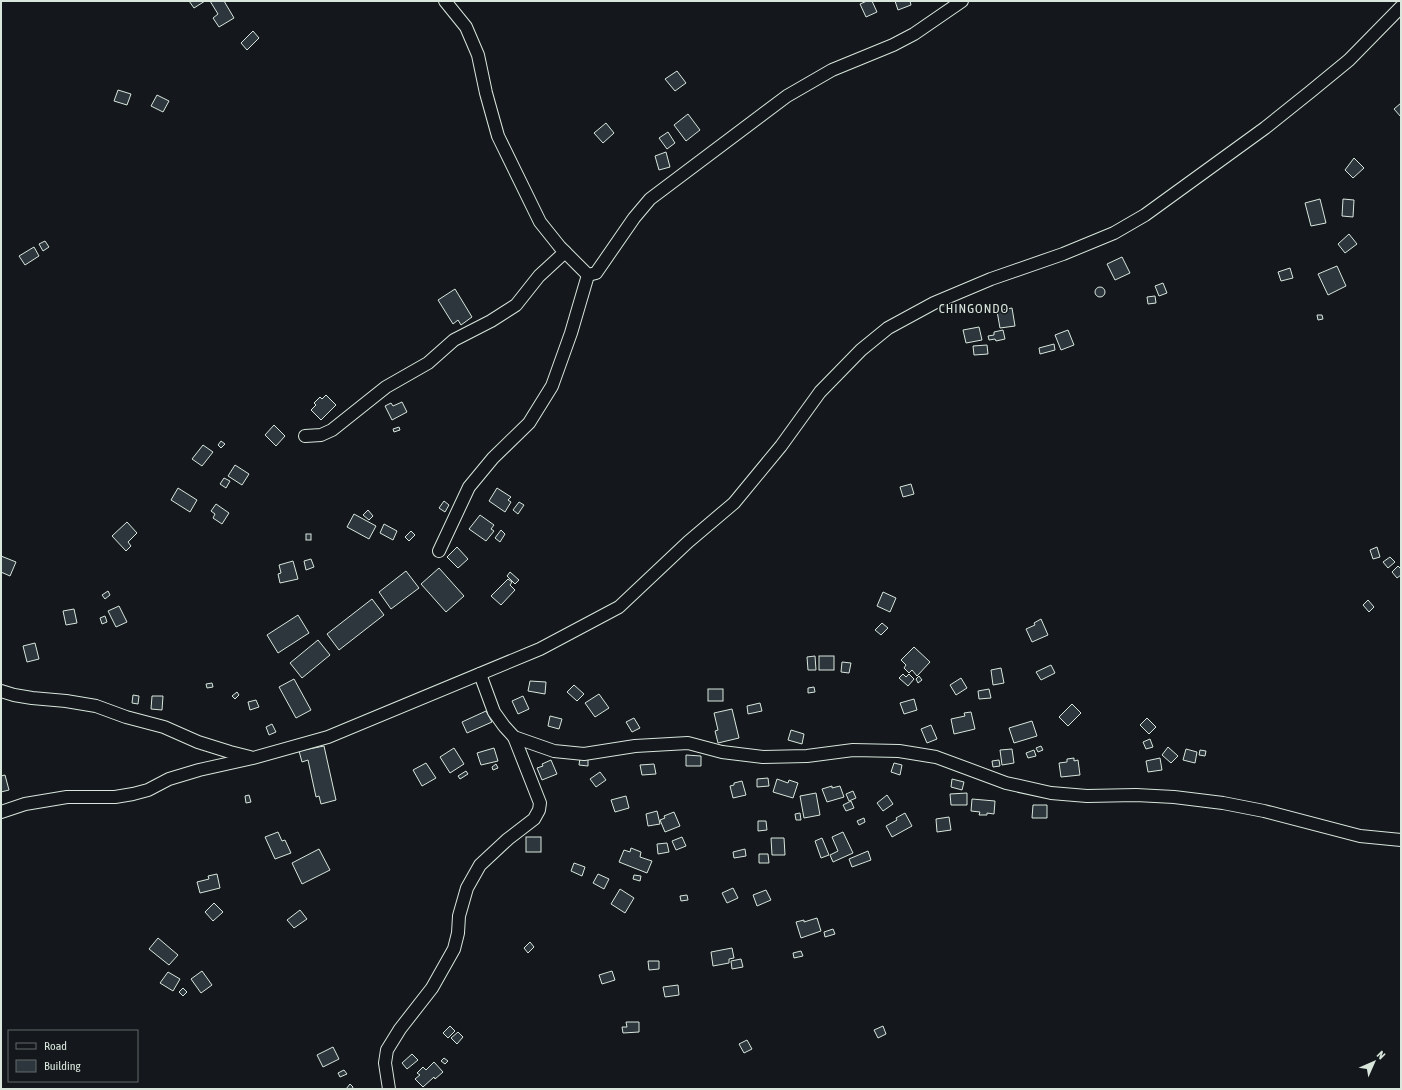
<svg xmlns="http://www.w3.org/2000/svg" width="1402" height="1090" viewBox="0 0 1402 1090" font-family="'Asap Condensed',sans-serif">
  <rect width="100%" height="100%" fill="#14181c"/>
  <g fill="#2c363c" stroke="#d8e6dc">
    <path d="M189 1H205L194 8Z"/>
    <path d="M210 1H224L234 18 219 27 213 18 218 14Z"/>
    <path d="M867 1H872L877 12 866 17 860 4Z"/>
    <path d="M895 1H910L911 5 898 10Z"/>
    <path d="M253 31 259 38 247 50 241 43Z"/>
    <path d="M677 71 686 83 675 91 665 79Z"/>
    <path d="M118 90 131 94 127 105 114 101Z"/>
    <path d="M157 95 169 101 163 112 151 106Z"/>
    <path d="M1401 103V117L1394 109Z"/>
    <path d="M688 114 700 130 686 141 674 125Z"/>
    <path d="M606 123 614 133 603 143 594 133Z"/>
    <path d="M668 132 675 143 667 149 659 138Z"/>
    <path d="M666 152 670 167 659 170 655 156Z"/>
    <path d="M1354 158 1364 168 1353 178 1345 170Z"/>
    <path d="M1320 199 1326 223 1311 226 1305 203Z"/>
    <path d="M1343 199 1354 200 1353 217 1342 216Z"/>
    <path d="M1349 234 1357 244 1345 253 1338 244Z"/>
    <path d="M45 241 49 247 43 251 39 244Z"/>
    <path d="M34 247 39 256 25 265 19 256Z"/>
    <path d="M1122 257 1130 273 1115 280 1107 264Z"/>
    <path d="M1337 266 1346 286 1328 295 1318 274Z"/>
    <path d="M1290 268 1293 278 1281 281 1278 272Z"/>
    <path d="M1163 283 1167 293 1159 296 1155 286Z"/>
    <circle cx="1100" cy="292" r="5"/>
    <path d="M455 289 472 317 461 325 458 320 453 324 438 300Z"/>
    <path d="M1155 296 1156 303 1148 304 1147 297Z"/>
    <path d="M1012 308 1015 326 1000 328 997 311Z"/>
    <path d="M1317 315H1322L1323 319 1318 320Z"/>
    <path d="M979 327 982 340 966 343 963 330Z"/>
    <path d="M1003 330 1005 339 996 341 995 339 989 340 988 336 994 335V332Z"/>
    <path d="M1068 330 1074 345 1061 350 1055 335Z"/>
    <path d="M1054 344 1055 350 1040 354 1039 348Z"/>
    <path d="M987 345 988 354 974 355 973 346Z"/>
    <path d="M326 395 336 405 321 420 311 410 316 405 314 403 320 397 322 399Z"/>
    <path d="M402 402 407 412 392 420 385 406 391 403 393 406Z"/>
    <path d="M274 425 285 436 276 446 265 435Z"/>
    <path d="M399 427 400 430 394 432 393 429Z"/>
    <path d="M221 441 225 444 221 448 218 445Z"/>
    <path d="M203 445 213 452 202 466 192 459Z"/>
    <path d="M235 465 249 474 242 485 228 476Z"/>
    <path d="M224 478 230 481 226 488 220 484Z"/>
    <path d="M911 484 914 494 903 497 900 487Z"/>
    <path d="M178 488 197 500 190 512 171 500Z"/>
    <path d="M497 488 511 497 508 500 511 502 505 512 489 501Z"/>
    <path d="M444 501 449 505 445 512 439 508Z"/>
    <path d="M519 502 524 505 518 514 513 510Z"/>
    <path d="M216 504 229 513 222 524 213 518 215 514 211 511Z"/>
    <path d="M368 510 373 516 369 520 363 515Z"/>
    <path d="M354 514 376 526 369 539 347 527Z"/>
    <path d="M480 515 494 525 491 529 494 531 486 541 469 529Z"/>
    <path d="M127 522 137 533 128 542 131 546 126 551 112 536Z"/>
    <path d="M384 524 397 531 393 540 380 533Z"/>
    <path d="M501 530 505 534 500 542 495 538Z"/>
    <path d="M411 531 415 535 409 541 405 537Z"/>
    <rect x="306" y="534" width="5" height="6"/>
    <path d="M457 547 468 559 458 568 447 557Z"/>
    <path d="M1377 547 1380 557 1373 559 1370 550Z"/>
    <path d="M1 556 16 562 10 576 1 572Z"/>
    <path d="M1390 557 1395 562 1388 568 1383 562Z"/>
    <path d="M311 559 314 567 306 570 304 561Z"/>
    <path d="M293 561 298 579 280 583 278 574 281 573 279 565Z"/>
    <path d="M1398 566 1401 569V575L1397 578 1392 572Z"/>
    <path d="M439 568 464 596 446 612 421 584Z"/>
    <path d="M406 571 419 588 391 609 379 592Z"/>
    <path d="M510 572 519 580 515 584 507 576Z"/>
    <path d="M508 579 512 582 510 585 515 590 501 605 491 596Z"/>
    <path d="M108 591 110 595 105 599 102 595Z"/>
    <path d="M883 592 896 598 890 612 877 606Z"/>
    <path d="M372 599 384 615 339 650 327 634Z"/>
    <path d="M1368 600 1374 607 1369 612 1363 605Z"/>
    <path d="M119 606 127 622 116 627 108 611Z"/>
    <path d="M74 609 77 623 66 625 63 611Z"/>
    <path d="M298 615 309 633 278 653 267 635Z"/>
    <path d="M105 616 107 622 102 624 100 618Z"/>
    <path d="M1041 619 1048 635 1032 642 1026 629 1035 625 1034 623Z"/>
    <path d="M882 623 888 628 881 635 875 630Z"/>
    <path d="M318 640 330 655 302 678 290 663Z"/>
    <path d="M35 643 39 659 27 662 23 646Z"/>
    <path d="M914 647 930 662 917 676 912 670 909 673 904 668 906 665 901 660Z"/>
    <path d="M815 656 816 670H808L807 657Z"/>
    <rect x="819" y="656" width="15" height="14"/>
    <path d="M842 662 851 663 849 673 841 672Z"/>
    <path d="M1051 665 1055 673 1041 680 1036 672Z"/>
    <path d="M1001 668 1004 683 993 685 991 670Z"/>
    <path d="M903 674 906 677 909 674 914 679 908 686 899 678Z"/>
    <path d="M919 676 922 680 918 683 916 679Z"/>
    <path d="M961 678 967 688 956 695 950 685Z"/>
    <path d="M294 679 311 710 296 718 279 687Z"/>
    <path d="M530 681 546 682 545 694 528 691Z"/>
    <path d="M212 683 213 687 207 688 206 684Z"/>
    <path d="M574 685 584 694 577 701 567 692Z"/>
    <path d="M814 687 815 692 808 693V688Z"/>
    <rect x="708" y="689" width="15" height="12"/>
    <path d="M989 689 991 698 979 699 978 691Z"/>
    <path d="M237 692 239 695 235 699 232 696Z"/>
    <path d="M599 694 609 708 595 717 585 703Z"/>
    <path d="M133 695 139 696 138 704 132 703Z"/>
    <path d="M152 696H163L162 710 151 709Z"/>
    <path d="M523 696 529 709 518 714 512 701Z"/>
    <path d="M914 699 917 710 904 714 900 703Z"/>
    <path d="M256 700 259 707 250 710 248 702Z"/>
    <path d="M760 703 762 711 748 714 747 706Z"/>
    <path d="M1072 704 1081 713 1068 726 1059 717Z"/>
    <path d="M732 709 739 738 718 743 715 731 718 730 714 713Z"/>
    <path d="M486 711 492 722 467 733 462 722Z"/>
    <path d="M971 712 975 729 954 734 951 719 965 716 964 713Z"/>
    <path d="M550 716 562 719 559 729 548 726Z"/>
    <path d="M634 718 640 728 632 732 626 722Z"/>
    <path d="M1147 718 1156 727 1149 734 1140 725Z"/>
    <path d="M1032 721 1037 736 1014 743 1009 728Z"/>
    <path d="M272 724 276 732 269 735 266 727Z"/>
    <path d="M931 725 937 739 927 743 921 729Z"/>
    <path d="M791 730 804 734 802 744 788 740Z"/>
    <path d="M1150 739 1153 747 1146 749 1143 742Z"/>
    <path d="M324 746 336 800 321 804 319 796 316 797 308 760 302 762 299 751Z"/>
    <path d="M1041 746 1043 750 1038 752 1036 748Z"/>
    <path d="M1168 747 1178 756 1171 763 1162 755Z"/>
    <path d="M454 748 464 764 450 773 440 757Z"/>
    <path d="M494 748 498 761 481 765 477 753Z"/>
    <path d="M1012 749 1014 763 1002 765 1000 750Z"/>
    <path d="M1186 749 1197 752 1195 763 1183 760Z"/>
    <path d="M1034 750 1036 756 1028 758 1026 753Z"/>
    <path d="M1200 750 1206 751 1205 756 1199 755Z"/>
    <path d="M686 755 701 756V766H686Z"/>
    <path d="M580 758 588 759V766L579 765Z"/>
    <path d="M1074 758V761L1078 760 1080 775 1061 777 1059 763 1067 762V759Z"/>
    <path d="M1160 758 1162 770 1148 772 1146 761Z"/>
    <path d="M551 760 557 774 542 780 537 768 543 766 542 764Z"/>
    <path d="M999 760 1000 766 993 767 992 761Z"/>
    <path d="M426 763 436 778 422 786 413 770Z"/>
    <path d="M894 763 902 765 900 775 891 772Z"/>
    <path d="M496 764 498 768 493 770 492 767Z"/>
    <path d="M654 764 656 774 642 775 640 765Z"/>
    <path d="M466 771 468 774 460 779 458 776Z"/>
    <path d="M600 772 606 780 596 787 590 779Z"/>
    <path d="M5 775 9 790 1 792V776Z"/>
    <path d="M768 778 769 786 757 787V779Z"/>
    <path d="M777 779 788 783 789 780 798 783 793 798 773 792Z"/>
    <path d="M952 779 964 782 962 790 951 787Z"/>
    <path d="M742 781 746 795 733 798 730 786 734 785V783Z"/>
    <path d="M832 786V788L840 786 844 797 827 802 822 789Z"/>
    <path d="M853 791 856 798 849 801 846 794Z"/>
    <path d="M816 793 820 815 804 818 800 796Z"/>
    <path d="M967 793V805H951L950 794Z"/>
    <path d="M249 795 251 802 246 803 245 796Z"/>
    <path d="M887 795 893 804 883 811 877 803Z"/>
    <path d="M626 796 629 808 615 812 611 800Z"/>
    <path d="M972 799 995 801 994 814 987 813V815H979L980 812 971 811Z"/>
    <path d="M851 801 854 808 846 811 843 805Z"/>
    <path d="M1033 805H1047V818H1032Z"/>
    <path d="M657 811 660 824 648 826 646 814Z"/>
    <path d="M674 812 680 826 665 832 660 820 665 818 664 816Z"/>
    <path d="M800 813 801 820H796L795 814Z"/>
    <path d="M905 813 912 826 892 837 886 826 897 820 896 818Z"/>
    <path d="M949 817 951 830 937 832 936 819Z"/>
    <path d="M864 818 865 822 859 825 857 821Z"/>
    <path d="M758 821H766L767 830 758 831Z"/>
    <path d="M278 832 282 841 285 840 291 853 275 859 265 837Z"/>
    <path d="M843 832 853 853 833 862 830 855 838 851 832 837Z"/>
    <rect x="526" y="837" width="15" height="15"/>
    <path d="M682 837 686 846 676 850 672 841Z"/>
    <path d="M771 838H784L785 855H772Z"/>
    <path d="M822 838 829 855 821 858 815 841Z"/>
    <path d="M667 843 669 852 658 854 657 844Z"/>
    <path d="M631 848 641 852 640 857 652 861 647 873 619 862 624 850 630 852Z"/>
    <path d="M319 849 330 870 302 884 292 863Z"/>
    <path d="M745 849 746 856 734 858 733 852Z"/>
    <path d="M868 851 871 860 852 867 849 859Z"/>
    <path d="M759 854H768L769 863H759Z"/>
    <path d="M574 863 585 867 582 876 571 871Z"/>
    <path d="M217 874 220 888 200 893 197 882 209 879 208 876Z"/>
    <path d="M598 874 609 879 604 889 593 883Z"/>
    <path d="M634 875 641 876 640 881 633 879Z"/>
    <path d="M733 888 738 898 727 903 722 893Z"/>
    <path d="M620 889 634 898 625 913 611 904Z"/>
    <path d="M766 890 771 900 757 906 753 895Z"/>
    <path d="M687 895 688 900 681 901 680 896Z"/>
    <path d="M214 903 223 912 213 921 205 912Z"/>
    <path d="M300 910 307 919 294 928 287 920Z"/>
    <path d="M817 918 821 931 801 938 796 922 804 920V922Z"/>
    <path d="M833 929 835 934 825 937 824 932Z"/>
    <path d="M158 938 178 955 169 965 149 949Z"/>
    <path d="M530 942 534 947 528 953 524 948Z"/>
    <path d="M732 948 734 958 729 959V963L713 966 711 952Z"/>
    <path d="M801 951 803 956 794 958 793 953Z"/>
    <path d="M741 959 743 967 732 969 731 961Z"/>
    <path d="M648 961H659V969L649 970Z"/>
    <path d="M202 971 212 985 201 993 191 979Z"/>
    <path d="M612 971 615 980 602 984 599 975Z"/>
    <path d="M168 972 180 979 173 991 160 983Z"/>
    <path d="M678 985 679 995 665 997 663 987Z"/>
    <path d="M183 988 187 992 183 996 179 992Z"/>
    <path d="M626 1022H639V1032L623 1033 622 1027H627Z"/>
    <path d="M450 1026 455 1031 448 1038 443 1033Z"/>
    <path d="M883 1026 886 1034 878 1038 874 1030Z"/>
    <path d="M458 1032 463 1037 457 1044 451 1038Z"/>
    <path d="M747 1040 752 1049 744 1053 739 1044Z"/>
    <path d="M333 1047 339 1059 323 1067 317 1055Z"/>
    <path d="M412 1054 418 1060 407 1069 402 1063Z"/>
    <path d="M444 1058 448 1061 445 1064 441 1061Z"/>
    <path d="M434 1062 443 1072 435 1079 434 1077 423 1087 415 1079 420 1075 417 1073 423 1067 426 1070Z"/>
    <path d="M344 1070 347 1074 340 1077 338 1073Z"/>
    <path d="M350 1084 353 1087 352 1089H346Z"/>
  </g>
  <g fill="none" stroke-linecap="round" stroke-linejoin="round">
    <g stroke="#d8e6dc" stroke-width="14">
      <g id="minor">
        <path d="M445 1 466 27 478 55 486 93 498 136 540 222 560 247 588 275"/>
        <path d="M588 275 596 273 634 218 650 199 787 96 832 70 893 45 914 34 962 1"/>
        <path d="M305 436 321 435 332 430 386 387 428 363 454 340 491 321 516 305 539 276 565 252"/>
        <path d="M439 551 469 487 493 458 529 423 552 386 571 333 588 275"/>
        <path d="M480 674 494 712 504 726 514 737 554 751 584 754 635 746 688 743 722 752 763 757 807 756 853 750 899 751 936 757 1006 783 1051 793 1087 796 1136 795 1174 797 1223 803 1264 811 1360 836 1401 840"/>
        <path d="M1 691 14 695 32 698 66 701 96 706 126 717 164 727 198 742 230 752 250 757"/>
        <path d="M1 812 25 804 67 797H115L133 794 148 790 169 779 199 770 253 758 328 737 540 649 619 607 688 542 734 503 781 446 820 392 861 350 888 328 934 303 991 279 1063 254 1114 233 1145 215 1265 128 1310 92 1349 60 1401 7"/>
        <path d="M389 1089 385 1063 387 1050 400 1029 432 988 454 949 458 933 459 916 467 888 480 865 508 839 534 819 539 810 540 803 514 737"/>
      </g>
    </g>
    <use href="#minor" stroke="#14181c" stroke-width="12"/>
  </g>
  <g text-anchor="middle" stroke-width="3" stroke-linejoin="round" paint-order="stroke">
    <g font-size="13" letter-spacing="1" fill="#d8e6dc" stroke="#14181c">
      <text x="974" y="313">CHINGONDO</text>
    </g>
  </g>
  <rect width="1402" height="1090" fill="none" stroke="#d8e6dc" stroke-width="4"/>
  <rect x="8" y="1030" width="130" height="52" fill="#14181c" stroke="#626a69"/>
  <rect x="16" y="1043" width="20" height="6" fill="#14181c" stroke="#626a69"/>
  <text x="44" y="1050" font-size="12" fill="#d8e6dc">Road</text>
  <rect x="16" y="1060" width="20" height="12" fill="#2c363c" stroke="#626a69"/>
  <text x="44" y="1070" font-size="12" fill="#d8e6dc">Building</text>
  <g transform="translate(1374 1062) rotate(45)" stroke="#14181c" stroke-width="3" paint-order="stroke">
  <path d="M0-3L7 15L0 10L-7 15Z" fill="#d8e6dc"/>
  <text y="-6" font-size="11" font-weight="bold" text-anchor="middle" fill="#d8e6dc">N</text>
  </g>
</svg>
